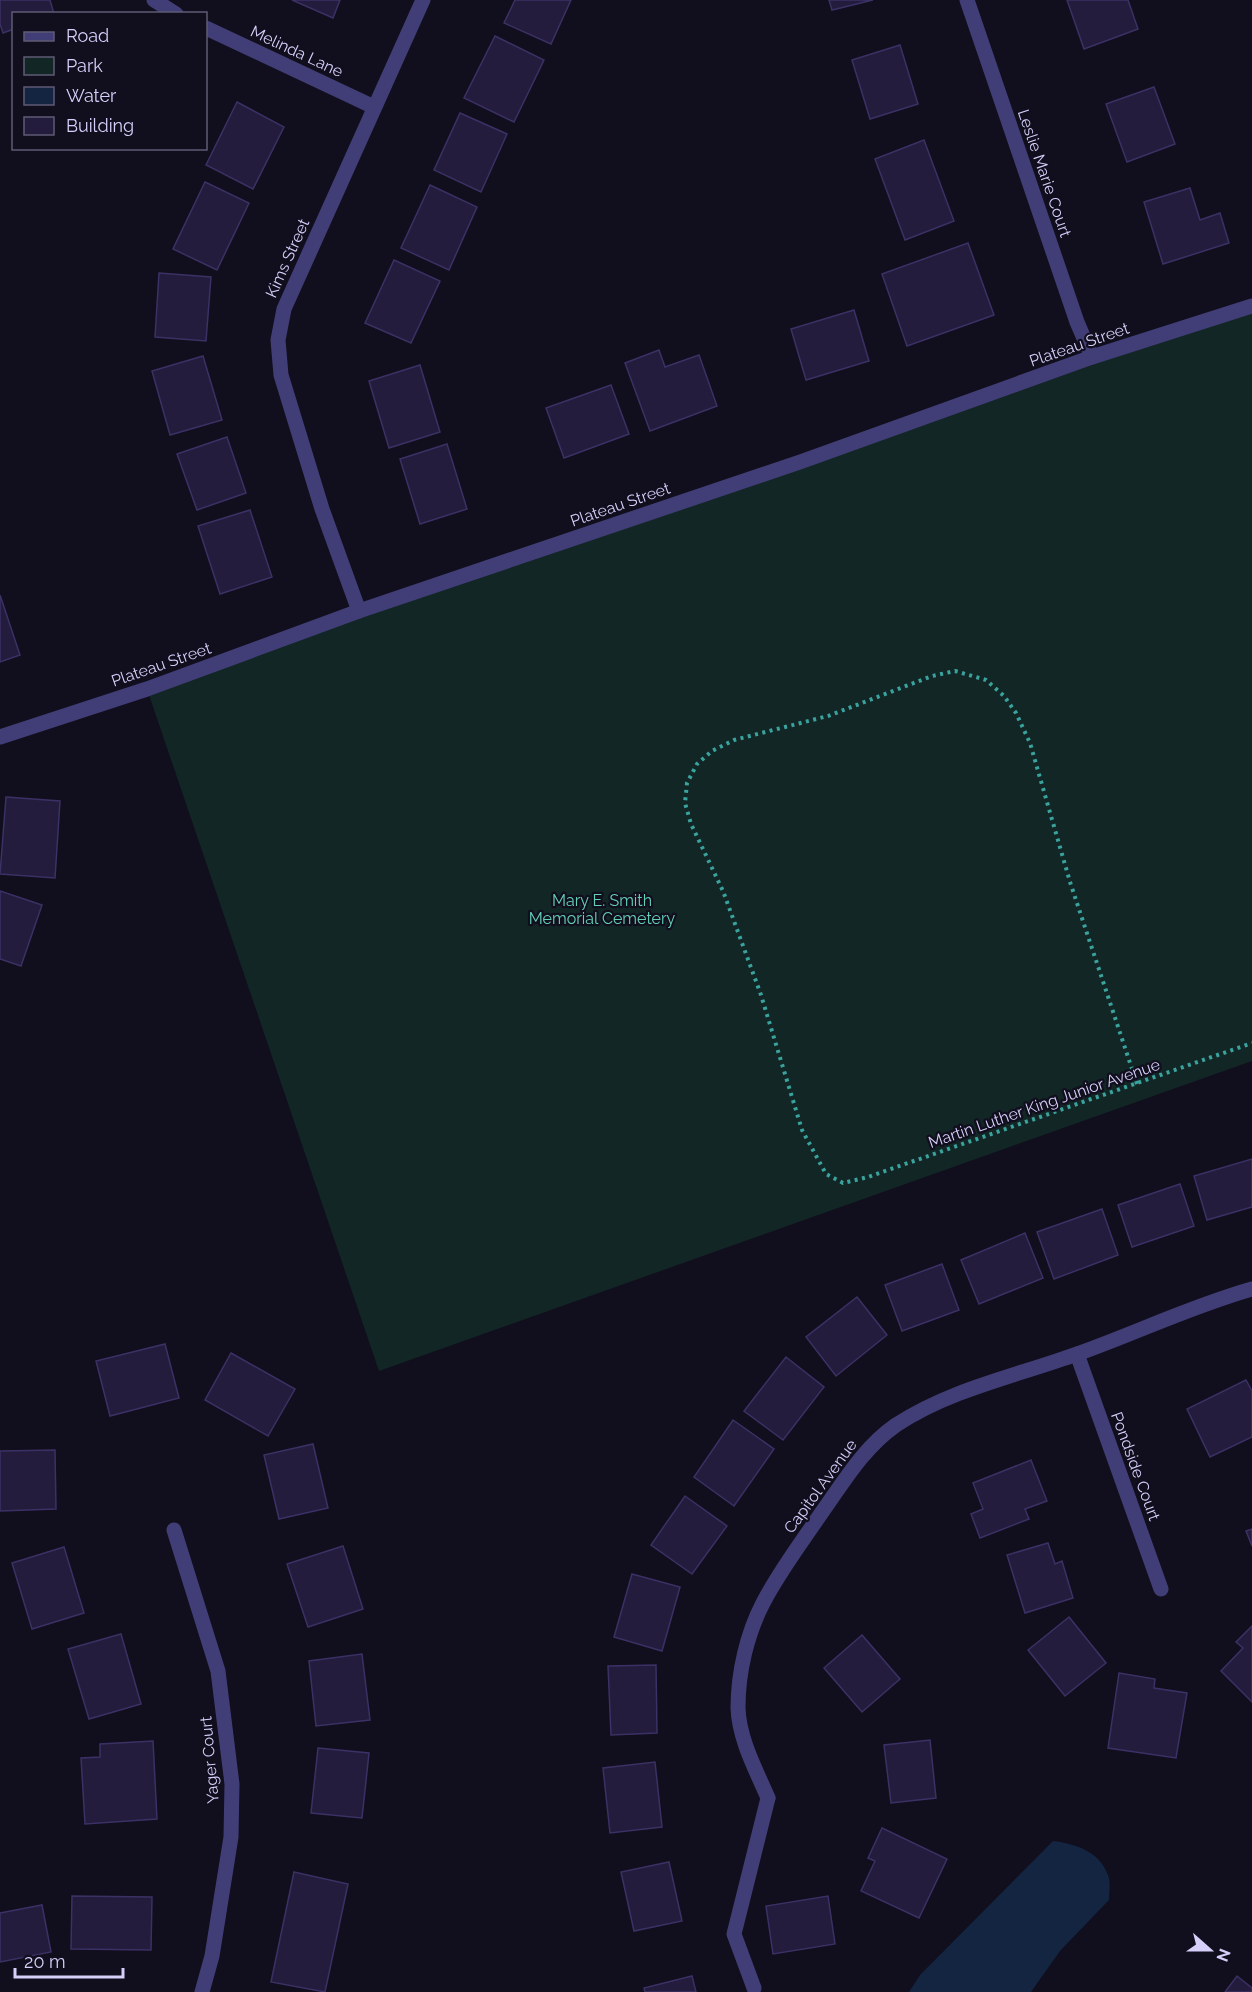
<svg xmlns="http://www.w3.org/2000/svg" width="1252" height="1992" viewBox="0 0 1252 1992" font-family="Raleway,sans-serif">
  <rect width="100%" height="100%" fill="#110e1d"/>
  <path fill="#122626" d="M1252 306V1061L379 1371 147 689Z"/>
  <path fill="#132541" d="M1053 1841C1076 1844 1099 1851 1108 1875 1111 1882 1109 1893 1109 1900L1060 1951 1031 1992H909L920 1975Z"/>
  <g fill="#231c3c" stroke="#3c3165" stroke-width="1.5">
    <path d="M0 0H50L54 14H14V29L3 33 0 24Z"/>
    <path d="M292 0H340L333 18Z"/>
    <path d="M515 0H571L551 44 504 23Z"/>
    <path d="M829 0H873L832 10Z"/>
    <path d="M1067 0H1128L1138 29 1084 49Z"/>
    <path d="M495 36 544 60 514 122 464 98Z"/>
    <path d="M900 45 918 104 870 119 852 60Z"/>
    <path d="M1154 87 1175 144 1127 162 1106 104Z"/>
    <path d="M237 102 284 127 253 189 206 165Z"/>
    <path d="M460 113 507 134 481 192 434 170Z"/>
    <path d="M924 140 954 221 905 240 875 159Z"/>
    <path d="M205 182 249 203 217 270 173 249Z"/>
    <path d="M430 185 477 207 449 270 401 248Z"/>
    <path d="M1190 188 1200 220 1220 213 1229 243 1163 264 1144 202Z"/>
    <path d="M968 243 994 315 907 346 882 274Z"/>
    <path d="M394 260 440 281 411 343 365 323Z"/>
    <path d="M159 273 211 277 206 341 155 337Z"/>
    <path d="M854 310 869 361 806 380 791 329Z"/>
    <path d="M659 350 665 367 699 355 717 406 650 431 625 363Z"/>
    <path d="M203 356 222 420 170 435 152 371Z"/>
    <path d="M420 365 440 432 389 448 369 381Z"/>
    <path d="M611 385 629 434 564 458 546 408Z"/>
    <path d="M227 437 246 493 197 510 177 454Z"/>
    <path d="M447 444 467 509 420 524 400 459Z"/>
    <path d="M250 510 272 577 220 594 198 526Z"/>
    <path d="M0 595 20 655 0 662Z"/>
    <path d="M6 797 60 801 55 878 0 874Z"/>
    <path d="M0 891 42 905 21 966 0 959Z"/>
    <path d="M1252 1159V1207L1207 1220 1194 1176Z"/>
    <path d="M1180 1184 1194 1226 1132 1247 1118 1205Z"/>
    <path d="M1102 1209 1118 1255 1054 1279 1037 1232Z"/>
    <path d="M1025 1233 1043 1278 979 1304 961 1260Z"/>
    <path d="M942 1264 959 1310 902 1331 885 1285Z"/>
    <path d="M857 1297 887 1335 836 1376 806 1337Z"/>
    <path d="M165 1344 179 1398 110 1416 96 1361Z"/>
    <path d="M231 1353 295 1389 268 1436 205 1400Z"/>
    <path d="M786 1357 824 1387 783 1440 744 1411Z"/>
    <path d="M1246 1380 1252 1391V1437L1210 1457 1187 1409Z"/>
    <path d="M733 1420 774 1449 734 1506 694 1477Z"/>
    <path d="M313 1444 328 1508 279 1519 264 1455Z"/>
    <path d="M55 1450 56 1509 0 1511V1451Z"/>
    <path d="M1031 1460 1047 1501 1025 1509 1029 1519 980 1538 971 1514 983 1509 973 1483Z"/>
    <path d="M685 1496 727 1526 692 1574 651 1545Z"/>
    <path d="M1252 1529V1546L1246 1531Z"/>
    <path d="M1048 1543 1055 1564 1062 1561 1073 1598 1025 1613 1007 1555Z"/>
    <path d="M343 1546 363 1609 308 1627 287 1564Z"/>
    <path d="M64 1547 84 1613 32 1629 12 1563Z"/>
    <path d="M632 1574 680 1587 662 1651 614 1637Z"/>
    <path d="M1069 1617 1106 1663 1065 1696 1028 1650Z"/>
    <path d="M1252 1626V1702L1221 1671 1243 1648 1236 1642Z"/>
    <path d="M121 1634 141 1704 89 1719 68 1649Z"/>
    <path d="M862 1635 900 1679 862 1712 824 1668Z"/>
    <path d="M362 1654 370 1720 316 1726 309 1661Z"/>
    <path d="M656 1665 657 1733 611 1735 608 1666Z"/>
    <path d="M1119 1673 1155 1679 1154 1688 1187 1693 1176 1758 1108 1748Z"/>
    <path d="M930 1740 936 1798 891 1803 884 1745Z"/>
    <path d="M153 1741 157 1819 85 1824 81 1758 100 1757V1744Z"/>
    <path d="M318 1748 369 1753 362 1818 311 1813Z"/>
    <path d="M655 1762 662 1827 610 1833 603 1768Z"/>
    <path d="M882 1828 947 1859 919 1918 861 1891 875 1861 868 1858Z"/>
    <path d="M669 1862 682 1921 634 1931 621 1872Z"/>
    <path d="M294 1872 348 1884 325 1992 271 1982Z"/>
    <path d="M72 1896 152 1897 151 1950 71 1949Z"/>
    <path d="M828 1896 835 1944 773 1954 766 1906Z"/>
    <path d="M42 1905 51 1952 0 1962V1913Z"/>
    <path d="M692 1976 696 1992H645L644 1988Z"/>
    <path d="M1237 1976 1252 1988V1992H1225Z"/>
  </g>
  <g fill="none" stroke-linecap="round" stroke-linejoin="round">
    <path stroke="#3aa39e" stroke-width="4" stroke-dasharray="3 4.5" stroke-linecap="butt" d="M1137 1084 1070 882 1030 743 1016 713 1004 696 986 680 955 671 932 676 828 716 734 740 712 751 697 764 687 783 685 803 691 824 723 891 761 995 802 1130 826 1174 843 1183 868 1177 1252 1043"/>
    <path stroke="#413e77" stroke-width="15" d="M754 1988 734 1934 768 1798"/>
    <g stroke="#413e77" stroke-width="15">
      <path d="M154 0 176 14"/>
      <path d="M967 0 1077 322 1092 357"/>
      <path d="M206 28 374 107"/>
      <path d="M359 611 322 509 281 375 278 340 284 309 423 0"/>
      <path d="M0 737 147 689 359 611 800 462 1092 357 1252 306"/>
      <path d="M1077 1354 1161 1589"/>
      <path d="M174 1530 218 1671 232 1784 231 1837 212 1956 202 1992"/>
      <path d="M768 1798C756 1770 739 1739 738 1708 738 1672 747 1634 763 1603 779 1572 801 1543 820 1515 843 1483 863 1448 896 1425 951 1389 1016 1376 1077 1354 1136 1333 1192 1306 1252 1289"/>
    </g>
  </g>
  <g text-anchor="middle" stroke-width="4.5" stroke-linejoin="round" paint-order="stroke">
    <g font-size="16" fill="#d5cffa" stroke="#110e1d">
      <text transform="translate(297 51) rotate(25)" y="6">Melinda Lane</text>
      <text transform="translate(1045 173) rotate(71)" y="6">Leslie Marie Court</text>
      <text transform="translate(287 258) rotate(-66)" y="6">Kims Street</text>
      <text transform="translate(1079 344) rotate(-19)" y="6">Plateau Street</text>
      <text transform="translate(620 504) rotate(-19)" y="6">Plateau Street</text>
      <text transform="translate(161 664) rotate(-19)" y="6">Plateau Street</text>
      <text transform="translate(1044 1103) rotate(-19)" y="6">Martin Luther King Junior Avenue</text>
      <text transform="translate(1136 1466) rotate(70)" y="6">Pondside Court</text>
      <text transform="translate(820 1486) rotate(-54)" y="6">Capitol Avenue</text>
      <text transform="translate(209 1760) rotate(-95)" y="6">Yager Court</text>
    </g>
    <g font-size="16" fill="#64d1b7" stroke="#110e1d">
      <text x="602" y="906">Mary E. Smith<tspan x="602" dy="18">Memorial Cemetery</tspan></text>
    </g>
  </g>
  <rect x="12" y="12" width="195" height="138" fill="#110e1d" stroke="#5f5b75" stroke-width="1.5"/>
  <rect x="24" y="32" width="30" height="9" fill="#413e77" stroke="#5f5b75" stroke-width="1.5"/>
  <text x="66" y="42" font-size="18" fill="#d5cffa">Road</text>
  <rect x="24" y="57" width="30" height="18" fill="#122626" stroke="#5f5b75" stroke-width="1.5"/>
  <text x="66" y="72" font-size="18" fill="#d5cffa">Park</text>
  <rect x="24" y="87" width="30" height="18" fill="#132541" stroke="#5f5b75" stroke-width="1.5"/>
  <text x="66" y="102" font-size="18" fill="#d5cffa">Water</text>
  <rect x="24" y="117" width="30" height="18" fill="#231c3c" stroke="#5f5b75" stroke-width="1.5"/>
  <text x="66" y="132" font-size="18" fill="#d5cffa">Building</text>
  <g transform="translate(1210 1950) rotate(111)" stroke="#110e1d" stroke-width="4.5" paint-order="stroke">
  <path d="M0-4.5L10 22L0 15L-10 22Z" fill="#d5cffa"/>
  <text y="-9" font-size="16" font-weight="bold" text-anchor="middle" fill="#d5cffa">N</text>
  </g>
  <path d="M15 1968v9h108v-9" fill="none" stroke="#d5cffa" stroke-width="3"/>
  <text x="24" y="1968" font-size="18" fill="#d5cffa" stroke="#110e1d" stroke-width="4.5" paint-order="stroke">20 m</text>
</svg>
